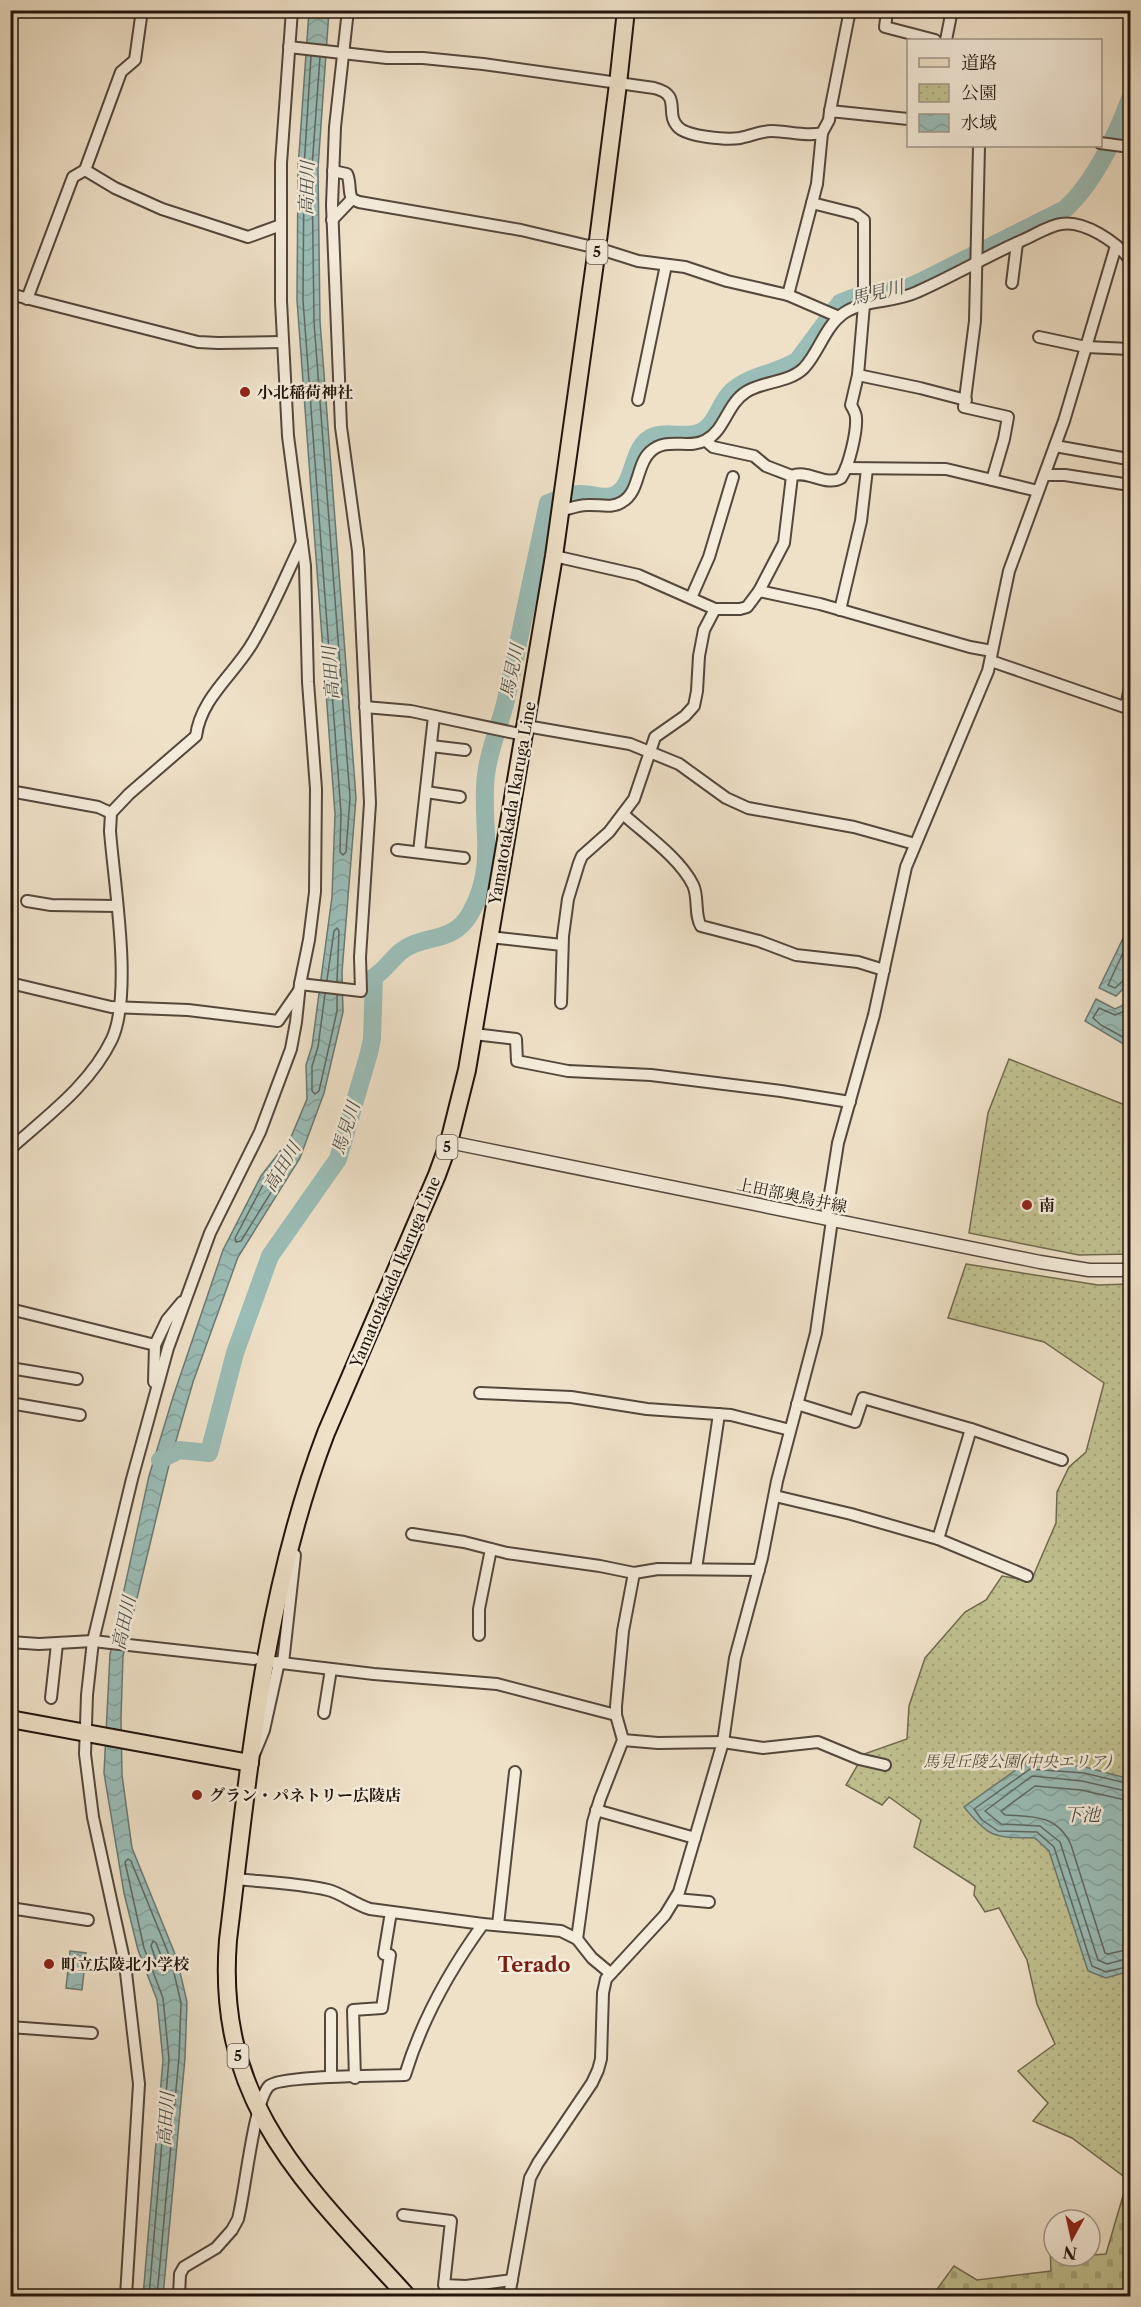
<svg xmlns="http://www.w3.org/2000/svg" width="1141" height="2307" viewBox="0 0 1141 2307" font-family="'Libre Caslon Text','Noto Serif JP',serif">
  <defs>
    <pattern id="cemetery-stones" width="16" height="16" patternUnits="userSpaceOnUse" patternTransform="scale(1.5)"><rect width="16" height="16" fill="#c1c190"/><path d="M2 7V4a2 2 0 0 1 4 0v3zM10 15v-3a2 2 0 0 1 4 0v3z" fill="#a6a57b"/></pattern>
    <pattern id="park-dots" width="8" height="8" patternUnits="userSpaceOnUse" patternTransform="scale(1.5)"><rect width="8" height="8" fill="#c1c190"/><path d="M2 2h.1M6 6h.1" fill="none" stroke="#a6a57b" stroke-width="1.8" stroke-linecap="round"/></pattern>
    <pattern id="water-waves" width="16" height="10" patternUnits="userSpaceOnUse" patternTransform="scale(1.5)"><rect width="16" height="10" fill="#9abdb7"/><path d="M0 5q4-4 8 0t8 0" fill="none" stroke="#84a29c"/></pattern>
  </defs>
  <rect width="100%" height="100%" fill="#efe1c8"/>
  <filter id="stains"><feTurbulence type="fractalNoise" baseFrequency=".00333" numOctaves="4"/><feColorMatrix values="0 0 0 0 .2 0 0 0 0 .09 0 0 0 0 .02 0 0 0 .5 -.17"/></filter>
  <radialGradient id="worn" r=".72"><stop offset=".6" stop-color="#630" stop-opacity="0"/><stop offset="1" stop-color="#630" stop-opacity=".3"/></radialGradient>
  <path fill="url(#cemetery-stones)" stroke="#716a4e" stroke-width="1.5" d="M1127 2182 1130 2184V2296H932L954 2266 977 2280 1051 2271 1050 2247 1054 2246V2256H1090V2253L1093 2255 1106 2254Z"/>
  <g fill="url(#park-dots)" stroke="#716a4e" stroke-width="1.5">
    <path d="M1009 1059 1130 1107V1254L1079 1255 969 1233 988 1113Z"/>
    <path d="M966 1264 1098 1285 1130 1284V2181L1072 2138 1033 2121 1048 2103 1018 2071 1055 2044 1037 2004 1027 1960 999 1908 985 1912 974 1895 975 1886 914 1847 921 1820 889 1797 882 1805 846 1785 864 1754 907 1739 909 1706 925 1658 965 1612 986 1600 1002 1576 1031 1581 1056 1523 1057 1492 1069 1467 1086 1452 1104 1383 1044 1342 948 1318Z"/>
  </g>
  <g fill="url(#water-waves)" stroke="#6a7973" stroke-width="1.5">
    <path d="M309 11H329L318 168 320 321 356 798 342 972 343 1012 324 1093 300 1158 238 1257 193 1382 169 1465 123 1656 121 1718 122 1775 132 1848 177 1959 187 2002 185 2058 163 2296H143L163 2060 157 2000 138 1950 124 1893 104 1773 110 1654 149 1476 173 1397 223 1250 261 1176 291 1137 307 1099 306 1065 312 1046 332 897 335 814 297 300 298 168Z"/>
    <path d="M1130 924V982L1116 996 1099 988Z"/>
    <path d="M1096 999 1115 1009 1130 1002V1048L1085 1021Z"/>
    <path d="M1027 1762 1085 1767 1130 1779V1971L1106 1978 1088 1971 1049 1851 1035 1838C995 1837 991 1840 964 1807Z"/>
    <path d="M70 1951 86 1953 82 1990 66 1988Z"/>
  </g>
  <g fill="none" stroke-linecap="round" stroke-linejoin="round">
    <g stroke="#5e6862" stroke-width="1.5">
      <path d="M311 56 304 168 303 300 341 813 340 852 343 855 346 852 350 798 314 322 312 167 320 57"/>
      <path d="M1130 938 1108 985 1115 988 1125 979 1130 978"/>
      <path d="M327 980 334 931 337 928 339 931 337 981"/>
      <path d="M325 994 318 1047 312 1066V1091L315 1094 319 1091 337 1011V995"/>
      <path d="M1130 1009 1115 1015 1099 1008 1093 1018 1101 1025 1130 1041"/>
      <path d="M295 1146 296 1149 294 1155 241 1241 236 1242 235 1238 266 1179 291 1147Z"/>
      <path d="M1130 1784 1084 1773 1030 1769 974 1809 982 1820 998 1831 1037 1832 1054 1847 1092 1966 1106 1972 1130 1966"/>
      <path d="M1130 1792 1082 1781 1032 1776 985 1811 1001 1824 1040 1826 1060 1842 1098 1960 1107 1964 1130 1958"/>
      <path d="M1130 1801 1081 1790 1035 1786 1001 1811 1005 1815C1032 1816 1058 1815 1071 1845L1105 1953 1108 1954 1130 1949"/>
      <path d="M153 1941 156 1943 164 1963 163 1969 159 1968 151 1946Z"/>
      <path d="M149 2296 169 2059 163 1998 144 1948 125 1862 128 1859 131 1861 171 1960 181 2003 179 2057 157 2296"/>
    </g>
    <path stroke="#9abdb7" stroke-width="18" d="M160 1460 179 1450 209 1453 235 1353 270 1256 338 1159 369 1053 372 1039 374 977C385 970 391 960 400 952 424 933 452 945 470 914 498 865 480 825 486 775 489 749 500 725 506 700 520 634 534 569 548 503 557 500 569 494 579 494 590 493 604 500 615 495 634 486 631 454 647 440 662 428 684 440 701 432 717 424 719 404 731 392 749 375 776 374 797 361L840 303 858 296 904 289 920 282 1065 209C1094 183 1117 134 1130 99"/>
    <g stroke="#54473c" stroke-width="14">
      <g id="minor">
        <path d="M879 10 887 12 885 27 935 40"/>
        <path d="M946 40 952 10"/>
        <path d="M289 47 387 58H423L483 64 654 88C683 95 664 113 678 127 688 137 727 140 740 138 751 136 761 131 772 131 788 131 806 137 822 133L829 120 830 111 908 119"/>
        <path d="M830 111 850 10"/>
        <path d="M1100 143 1130 147"/>
        <path d="M979 146 975 321 964 407 1008 417 1004 439 992 480"/>
        <path d="M85 170 115 188 162 209 248 237 281 225"/>
        <path d="M333 171 347 174C351 182 348 191 352 199L359 202 521 230 597 248 638 261 685 267 727 281 788 295 839 317"/>
        <path d="M332 220 352 199"/>
        <path d="M1012 283 1017 243"/>
        <path d="M10 294 198 342 218 343 282 342"/>
        <path d="M788 295 817 184 822 133"/>
        <path d="M27 299 73 177 85 170 121 72 135 60 142 10"/>
        <path d="M1039 337 1086 347 1130 349"/>
        <path d="M858 375 920 388 966 400"/>
        <path d="M638 400 666 265"/>
        <path d="M706 441 713 447 754 456 766 466 792 476"/>
        <path d="M1055 446 1128 459"/>
        <path d="M846 468 946 469 1038 491"/>
        <path d="M1045 475H1065L1130 485"/>
        <path d="M560 511C569 509 578 505 587 505 599 504 611 509 622 502 640 492 636 465 650 452 667 436 688 450 706 440 725 430 727 404 746 392 763 381 789 383 804 368 819 352 825 326 844 313 865 299 894 303 917 292 953 276 987 256 1023 240 1035 235 1048 226 1061 224 1084 220 1117 242 1130 260"/>
        <path d="M554 556 638 575 715 609H740L747 607 759 591 784 543 792 476C807 469 826 487 841 478 849 466 857 432 856 418 856 413 853 409 851 405L858 375 864 305V220L856 214 812 203"/>
        <path d="M759 591 820 604 970 647 992 651"/>
        <path d="M691 598 709 557 733 477"/>
        <path d="M840 610 861 521 867 469"/>
        <path d="M991 661 1130 709"/>
        <path d="M365 707 411 711 524 735"/>
        <path d="M1126 707 1130 687"/>
        <path d="M526 726 630 744 679 764 726 798 748 808 854 827 915 844"/>
        <path d="M431 746 465 750"/>
        <path d="M10 791 98 807 111 813"/>
        <path d="M426 792 460 797"/>
        <path d="M623 814C645 834 680 858 693 885 699 897 694 915 701 926L759 941 796 955 858 962 884 970"/>
        <path d="M397 850 464 858"/>
        <path d="M419 852 434 716"/>
        <path d="M27 901 51 905 116 906"/>
        <path d="M490 937 562 945"/>
        <path d="M10 983 111 1007 188 1010 278 1021 298 992"/>
        <path d="M300 984 361 991 360 957 370 803 358 551 341 427 332 205 335 127 348 10"/>
        <path d="M561 1003 563 936 568 899 579 863 582 856 609 832 634 799 655 737 685 716 694 706 697 691 699 656 704 630 715 609"/>
        <path d="M474 1034 516 1039 517 1061 568 1071 651 1075 781 1091 850 1102"/>
        <path d="M10 1149C47 1116 90 1085 112 1039 133 993 114 884 110 831L111 813 129 794 196 736C201 697 235 674 253 642 272 610 286 575 302 542"/>
        <path d="M826 1219 838 1143 874 1015 906 867 988 671 1009 571 1064 421 1116 246"/>
        <path d="M10 1309 155 1345 167 1320 182 1302"/>
        <path d="M10 1368 77 1379"/>
        <path d="M154 1382 155 1345"/>
        <path d="M480 1393 571 1397 647 1409 731 1415 790 1430"/>
        <path d="M10 1403 80 1415"/>
        <path d="M797 1404 855 1422 863 1398 971 1429 1062 1460"/>
        <path d="M775 1496 851 1514 938 1539 1027 1576"/>
        <path d="M412 1534 464 1542 507 1553 600 1566 634 1573 658 1569 759 1570"/>
        <path d="M938 1539 971 1429"/>
        <path d="M696 1569 719 1414"/>
        <path d="M479 1635V1609L491 1549"/>
        <path d="M10 1642 39 1644 93 1641 254 1659"/>
        <path d="M273 1662 374 1674 497 1684 616 1715"/>
        <path d="M283 1663 295 1555"/>
        <path d="M51 1698 57 1644"/>
        <path d="M324 1713 331 1669"/>
        <path d="M623 1740 658 1743 723 1742 763 1748 818 1742 859 1759 885 1765"/>
        <path d="M255 1752 264 1730 279 1662"/>
        <path d="M596 1810 695 1838"/>
        <path d="M235 1879C266 1882 297 1883 328 1890 341 1893 354 1904 370 1909L483 1924 561 1931 577 1939 592 1958 610 1973"/>
        <path d="M676 1899 709 1902"/>
        <path d="M10 1908 88 1920"/>
        <path d="M498 1925 515 1772"/>
        <path d="M577 1939 593 1822 600 1799 623 1740 616 1715V1706L623 1631 634 1573"/>
        <path d="M10 2027 92 2033"/>
        <path d="M331 2077V2014"/>
        <path d="M355 2078 353 2010 382 2008 390 1955 384 1954 391 1912"/>
        <path d="M403 2215 451 2221 444 2285 466 2286 512 2280"/>
        <path d="M126 2296 139 2084 125 1964 93 1817 85 1754 87 1695 93 1641 132 1479 168 1348 210 1233 260 1132 291 1049 296 1022 300 984 309 940 315 892 316 789 308 682 305 566 288 436 281 301V163L292 10"/>
        <path d="M179 2296 180 2274 184 2267 216 2248 232 2230 238 2219C245 2192 254 2101 269 2086 280 2075 383 2076 405 2075 422 2019 449 1971 483 1924"/>
        <path d="M509 2296 530 2178 538 2163 592 2083 598 2070 601 2059 603 1993 606 1979 665 1915 679 1892 723 1742 735 1658 762 1558 777 1481 816 1333 832 1220"/>
      </g>
    </g>
    <g stroke="#54473c" stroke-width="15">
      <path id="tertiary" d="M449 1142 1040 1262 1089 1270H1130"/>
    </g>
    <g stroke="#21140d" stroke-width="20">
      <g id="primary">
        <path d="M10 1719 250 1763"/>
        <path d="M407 2296C306 2185 215 2104 228 1940 249 1769 264 1595 326 1433L437 1175 449 1142 467 1070 554 556 597 248 618 84 626 10"/>
      </g>
    </g>
    <use href="#minor" stroke="#f5ecdb" stroke-width="10"/>
    <use href="#tertiary" stroke="#f5ecdb" stroke-width="12"/>
    <use href="#primary" stroke="#efe1c8" stroke-width="16"/>
  </g>
  <g fill="#8f2418" stroke="#f5ecdb" stroke-width="2">
    <circle cx="245" cy="392" r="6"/>
    <circle cx="1027" cy="1205" r="6"/>
    <circle cx="197" cy="1795" r="6"/>
    <circle cx="49" cy="1964" r="6"/>
  </g>
  <g text-anchor="middle" stroke-width="5" stroke-linejoin="round" paint-order="stroke">
    <g fill="#f5ecdb" stroke="#61554b" stroke-width="1.5">
      <rect x="586.5" y="240" width="21" height="24" rx="4.5"/>
      <rect x="436.5" y="1135" width="21" height="24" rx="4.5"/>
      <rect x="227.5" y="2044" width="21" height="24" rx="4.5"/>
    </g>
    <g font-size="15" font-weight="bold" fill="#21140d">
      <text x="597" y="257">5</text>
      <text x="447" y="1152">5</text>
      <text x="238" y="2061">5</text>
    </g>
    <g font-size="16" font-weight="bold" fill="#21140d" stroke="#f5ecdb" text-anchor="start">
      <text x="257" y="398">小北稲荷神社</text>
      <text x="1039" y="1211">南</text>
      <text x="209" y="1801">グラン・パネトリー広陵店</text>
      <text x="61" y="1970">町立広陵北小学校</text>
    </g>
    <g font-size="16" fill="#21140d" stroke="#f5ecdb">
      <text transform="translate(512 803) rotate(-80)" y="6">Yamatotakada Ikaruga Line</text>
      <text transform="translate(792 1195) rotate(12)" y="6">上田部奥鳥井線</text>
      <text transform="translate(395 1272) rotate(-67)" y="6">Yamatotakada Ikaruga Line</text>
    </g>
    <g font-size="16" font-style="italic" fill="#59513b" stroke="#f5ecdb">
      <text x="1018" y="1767">馬見丘陵公園(中央エリア)</text>
    </g>
    <g font-size="18" font-style="italic" fill="#4b4f48" stroke="#f5ecdb">
      <text transform="translate(307 188) rotate(-88)" y="6">高田川</text>
      <text transform="translate(877 293) rotate(-14)" y="6">馬見川</text>
      <text transform="translate(512 671) rotate(-78)" y="6">馬見川</text>
      <text transform="translate(331 673) rotate(-94)" y="6">高田川</text>
      <text transform="translate(346 1128) rotate(-72)" y="6">馬見川</text>
      <text transform="translate(282 1167) rotate(-59)" y="6">高田川</text>
      <text transform="translate(124 1623) rotate(-78)" y="6">高田川</text>
      <text x="1082" y="1821">下池</text>
      <text transform="translate(166 2119) rotate(-86)" y="6">高田川</text>
    </g>
    <g font-size="20" font-weight="bold" fill="#7a1f14" stroke="#f5ecdb">
      <text x="534" y="1972">Terado</text>
    </g>
  </g>
  <rect width="1141" height="2307" fill="none" stroke="#efe1c8" stroke-width="36"/>
  <rect x="12" y="12" width="1117" height="2283" fill="none" stroke="#21140d" stroke-width="3"/>
  <rect x="18" y="18" width="1105" height="2271" fill="none" stroke="#21140d" stroke-width="1.5"/>
  <rect x="907" y="39" width="195" height="108" fill="#f5ecdb" stroke="#a09689" stroke-width="1.5"/>
  <rect x="919" y="58" width="30" height="9" fill="#efe1c8" stroke="#a09689" stroke-width="1.5"/>
  <text x="961" y="69" font-size="18" fill="#21140d">道路</text>
  <rect x="919" y="84" width="30" height="18" fill="url(#park-dots)" stroke="#a09689" stroke-width="1.5"/>
  <text x="961" y="99" font-size="18" fill="#21140d">公園</text>
  <rect x="919" y="114" width="30" height="18" fill="url(#water-waves)" stroke="#a09689" stroke-width="1.5"/>
  <text x="961" y="129" font-size="18" fill="#21140d">水域</text>
  <g transform="translate(1072 2238) rotate(188)"><circle r="28" fill="#f5ecdb" stroke="#a09689" stroke-width="1.5"/>
  <path d="M0-4.5L10 22L0 15L-10 22Z" fill="#8f2418"/>
  <text y="-9" font-size="16" font-weight="bold" text-anchor="middle" fill="#21140d">N</text>
  </g>
  <rect width="100%" height="100%" filter="url(#stains)"/>
  <rect width="100%" height="100%" fill="url(#worn)"/>
</svg>
